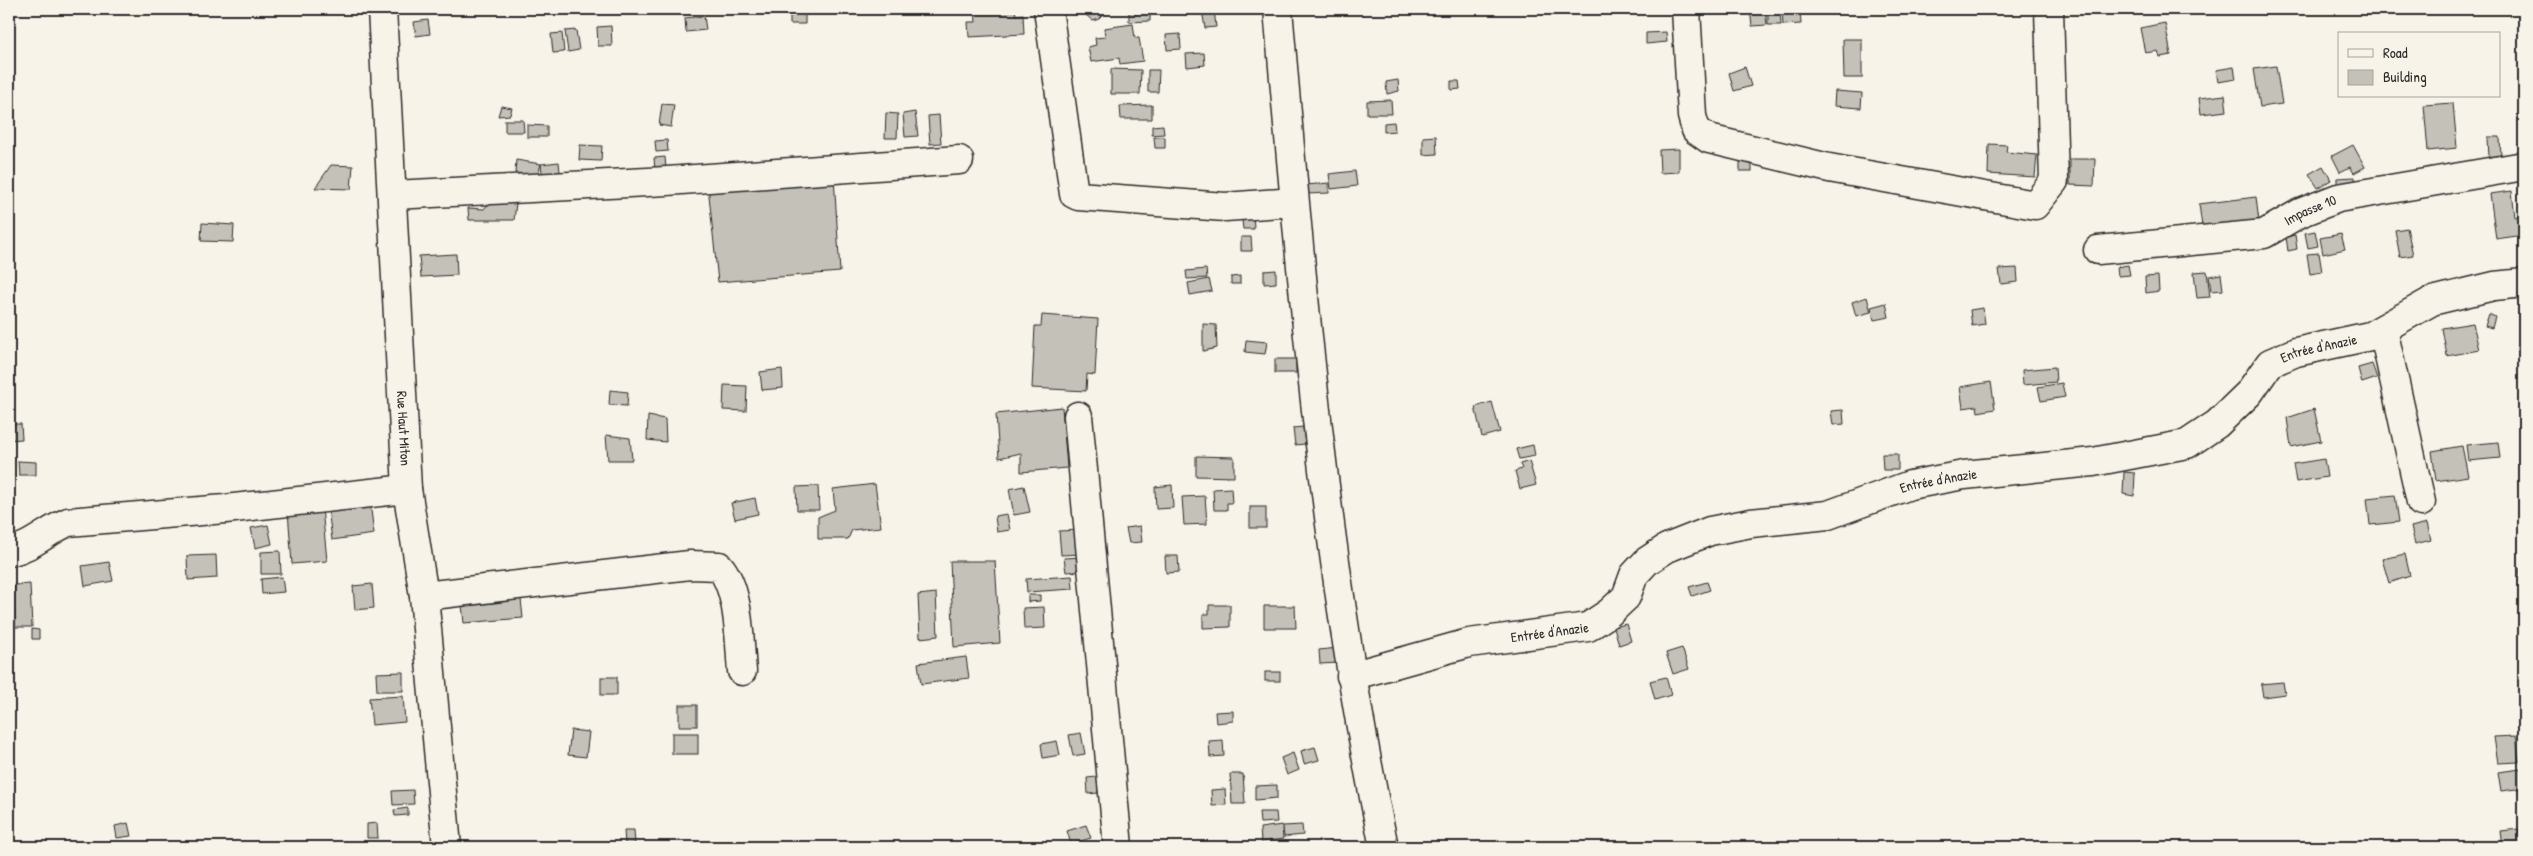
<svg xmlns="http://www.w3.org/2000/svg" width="2533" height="856" viewBox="0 0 2533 856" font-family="'Patrick Hand',sans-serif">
  <rect width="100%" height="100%" fill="#f7f3e8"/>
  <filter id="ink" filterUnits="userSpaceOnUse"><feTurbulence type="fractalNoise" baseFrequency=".02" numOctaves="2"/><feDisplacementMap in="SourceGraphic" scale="10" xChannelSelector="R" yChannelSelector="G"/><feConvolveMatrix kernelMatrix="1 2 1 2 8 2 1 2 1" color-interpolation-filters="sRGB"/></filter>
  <g filter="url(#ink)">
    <g fill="#c4c1b9" stroke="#2b2b2b">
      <path d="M790 9 805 10V24H790Z"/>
      <path d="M975 9H1015L1016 15 1023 14 1024 34 969 37 968 22H976Z"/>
      <path d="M1085 9H1104L1103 15 1099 19 1093 21 1086 15Z"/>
      <path d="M1129 9H1150V21L1129 22Z"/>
      <path d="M1214 9 1216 27 1205 28 1202 10Z"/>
      <path d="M1475 9H1496V13L1475 12Z"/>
      <path d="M1750 9H1765L1767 25 1752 26Z"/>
      <path d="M1782 9H1800L1801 24 1783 25Z"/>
      <path d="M1768 10H1780L1781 25H1768Z"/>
      <path d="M704 16 706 30 686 32 685 18Z"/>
      <path d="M428 20 430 34 416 36 414 22Z"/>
      <path d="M2165 23 2171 55 2160 57 2158 51 2145 53 2140 28Z"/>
      <path d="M1133 24 1135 38H1139L1143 61 1120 64 1119 58 1091 62 1088 47 1096 45 1095 38 1105 37 1104 28Z"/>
      <path d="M611 26 612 46H598L597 27Z"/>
      <path d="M576 30 579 50 568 52 565 31Z"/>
      <path d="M1666 32 1667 42 1646 44V33Z"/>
      <path d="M562 33 564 52 553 53 551 34Z"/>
      <path d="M1180 34 1181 49 1167 50 1166 35Z"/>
      <path d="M1843 39H1862V78H1844Z"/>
      <path d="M1204 53 1205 65 1187 67 1186 54Z"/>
      <path d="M2276 66 2282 104 2260 107 2254 69Z"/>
      <path d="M1745 67 1751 86 1734 91 1729 73Z"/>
      <path d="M2234 67 2236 79 2218 82 2216 70Z"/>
      <path d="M1111 69 1141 70 1140 94H1111Z"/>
      <path d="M1148 70H1159L1158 92H1148Z"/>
      <path d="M1398 80 1399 91 1387 94 1386 82Z"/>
      <path d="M1451 81H1459L1460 89 1451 90Z"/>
      <path d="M1835 91 1862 93 1861 108 1834 106Z"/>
      <path d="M2225 95 2227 111 2201 114 2199 98Z"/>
      <path d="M1391 100 1392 114H1367V101Z"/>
      <path d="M2453 103 2457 148 2428 151 2424 105Z"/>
      <path d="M662 104 674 105 671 127 659 125Z"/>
      <path d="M1152 105V119H1121L1120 106Z"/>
      <path d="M501 106 512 108 510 115 498 116Z"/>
      <path d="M915 112 918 136 905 137 903 114Z"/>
      <path d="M886 113 898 114 897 138H885Z"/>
      <path d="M939 115 941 143 930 144 928 116Z"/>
      <path d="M505 120H523L524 132H505Z"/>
      <path d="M1394 122 1395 131 1384 132V123Z"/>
      <path d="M527 125 547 126V137H527Z"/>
      <path d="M1163 125 1164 134 1152 135V126Z"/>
      <path d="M1436 136 1437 154 1423 155V137Z"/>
      <path d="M1154 137H1165V148H1155Z"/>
      <path d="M2488 137H2500L2501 158H2489Z"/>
      <path d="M667 140 668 151 656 152 655 141Z"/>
      <path d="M1989 144 2007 145 2006 152 2037 155 2035 177 1988 174Z"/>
      <path d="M580 145 602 146 601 161 579 160Z"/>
      <path d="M2353 145 2365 167 2354 173 2350 167 2340 172 2332 156Z"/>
      <path d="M1679 149V172L1660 173 1659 150Z"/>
      <path d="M665 157 666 169 655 170 654 158Z"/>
      <rect x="1740" y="159" width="12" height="12"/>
      <path d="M2070 159H2095L2094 186 2070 185Z"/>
      <path d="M516 160 541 164 538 175 515 173Z"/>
      <path d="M559 162 560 172 542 173 541 164Z"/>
      <path d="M331 165 353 166 351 189 315 188Z"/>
      <path d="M2323 166 2331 180 2318 188 2309 174Z"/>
      <path d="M1355 171 1357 186 1331 189 1329 174Z"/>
      <path d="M834 177 840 272 718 282 708 186Z"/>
      <path d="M2355 177 2356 186H2337V178Z"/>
      <path d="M1329 183V193L1307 194 1306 185Z"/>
      <path d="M2512 191 2515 217 2524 216V235L2496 239 2490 194Z"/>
      <path d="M499 192 517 195 514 220H469L468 208 484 209Z"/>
      <path d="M2256 197 2259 222 2203 234 2199 204Z"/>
      <path d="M1241 211H1253L1254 229H1243Z"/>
      <path d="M202 223 234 225 233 242 201 241Z"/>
      <path d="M2407 228 2413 255 2400 257 2395 230Z"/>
      <path d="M2315 231 2318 246 2308 248 2305 233Z"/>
      <path d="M2341 234 2345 249 2323 254 2320 238Z"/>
      <path d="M2295 235 2297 249 2288 251 2286 237Z"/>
      <path d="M1241 237H1251L1252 251H1241Z"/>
      <path d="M2319 253 2322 272 2310 274 2307 254Z"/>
      <path d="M456 254 457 275 421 277 419 256Z"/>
      <path d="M2128 265 2130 275 2118 276 2117 267Z"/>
      <path d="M2017 268 2018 282 2001 284 1999 269Z"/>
      <path d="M1206 269 1207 278 1187 279 1186 271Z"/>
      <path d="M1276 270V283L1264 284V271Z"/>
      <path d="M2207 271 2210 297 2197 298 2194 272Z"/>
      <path d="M2221 274 2223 290 2211 291 2209 276Z"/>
      <path d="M1240 276V284H1231V277Z"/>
      <path d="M2158 276 2159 291 2146 293 2145 277Z"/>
      <path d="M1209 279 1212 291 1190 295 1188 283Z"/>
      <path d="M1867 297 1871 312 1856 316 1852 302Z"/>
      <path d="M1886 303 1889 317 1874 320 1871 307Z"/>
      <path d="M1983 308 1985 324 1972 326 1970 310Z"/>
      <path d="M2489 314 2495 317 2492 328 2485 326Z"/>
      <path d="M1042 315 1098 319 1095 375 1087 374 1086 391 1032 388 1035 326H1041Z"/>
      <path d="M2473 323 2479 350 2447 356 2442 328Z"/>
      <path d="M1203 324 1216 325 1217 348 1203 351Z"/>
      <path d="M1246 340 1267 342 1265 354 1245 352Z"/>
      <rect x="1275" y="359" width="21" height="14"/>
      <path d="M2372 364 2377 378 2362 383 2358 368Z"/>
      <path d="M2055 367 2056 382 2023 385 2022 370Z"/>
      <path d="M782 369 783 388 762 390 760 372Z"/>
      <path d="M1991 382 1995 409 1978 412 1977 406 1963 408 1960 387Z"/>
      <path d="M2062 383 2065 397 2041 401 2038 387Z"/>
      <path d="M724 385 747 386 746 411 723 410Z"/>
      <path d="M610 390 628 392 627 406 609 405Z"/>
      <path d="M1492 402 1500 432 1482 437 1475 407Z"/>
      <path d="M1062 407 1067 468 1021 472V453L999 458 996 414Z"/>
      <path d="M2314 409 2321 441 2291 447 2287 418Z"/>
      <path d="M1843 410 1844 424 1833 425 1831 411Z"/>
      <path d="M648 416 665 419 666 442 647 440Z"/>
      <path d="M9 424H21L22 439 9 440Z"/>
      <path d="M1303 427 1305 444 1295 445 1293 428Z"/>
      <path d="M606 435 630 438 632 460H608Z"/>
      <path d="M2498 442 2500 458 2468 461 2466 445Z"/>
      <path d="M1533 445 1535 456 1519 459 1516 449Z"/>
      <path d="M2462 446 2468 476 2436 481 2432 451Z"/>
      <path d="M1882 454H1898V470H1883Z"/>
      <path d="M1196 456 1234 457V477L1196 476Z"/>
      <path d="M2324 459 2327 477 2296 482 2293 464Z"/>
      <path d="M18 461 36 462V475H19Z"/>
      <path d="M1529 461 1536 485 1520 489 1515 471 1522 469 1520 464Z"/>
      <path d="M2124 472 2135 473 2134 496 2123 494Z"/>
      <path d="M875 484 881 527 852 530 848 539H818V517L835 510 833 489Z"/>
      <path d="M1172 485 1173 508 1156 509 1155 487Z"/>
      <path d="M818 486 819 510H797L796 487Z"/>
      <path d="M1024 486 1030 512 1014 515 1009 489Z"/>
      <path d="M1231 488 1232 503H1227V510H1214L1213 489Z"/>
      <path d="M2395 495 2399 522 2370 525 2367 498Z"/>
      <path d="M1205 496 1207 524 1184 525 1182 497Z"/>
      <path d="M755 498 758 514 735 519 731 503Z"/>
      <path d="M370 502 374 534 332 540 328 508Z"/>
      <rect x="1250" y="507" width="16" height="21"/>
      <path d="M322 508 327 561 292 564 288 511Z"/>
      <path d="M1007 514 1010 530 997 532 995 516Z"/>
      <path d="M2427 523 2431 540 2415 544 2411 527Z"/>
      <path d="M268 525 272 544 255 548 251 528Z"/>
      <path d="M1140 526 1142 542 1129 543 1126 528Z"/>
      <path d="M1080 530 1081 554 1061 555 1059 531Z"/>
      <path d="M280 551 281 574H261V552Z"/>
      <path d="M2405 554 2410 576 2389 583 2382 559Z"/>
      <path d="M216 555 217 578 188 580 187 556Z"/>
      <path d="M1165 556H1178L1179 572 1166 573Z"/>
      <path d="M1084 557 1085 571 1066 572 1064 558Z"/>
      <path d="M950 561H995L1000 643 954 647Z"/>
      <path d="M109 562 113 581 85 586 82 566Z"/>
      <path d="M2524 568V583L2521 584 2519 569Z"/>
      <path d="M1072 576 1073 589 1027 592 1026 579Z"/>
      <path d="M282 577 284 592 262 594 261 579Z"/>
      <path d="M1707 582 1710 590 1692 596 1689 587Z"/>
      <path d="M30 584 32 627H15L14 585Z"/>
      <path d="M372 584 374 608 355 610 353 586Z"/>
      <path d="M520 590 523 618 464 623 461 596Z"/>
      <path d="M936 593 938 636 920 638 918 595Z"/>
      <path d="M1028 595H1040V601L1028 602Z"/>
      <path d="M1209 605H1230V627L1203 628V614H1209Z"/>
      <path d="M1264 606H1295L1296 628H1264Z"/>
      <path d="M1044 607 1045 628 1024 629 1023 608Z"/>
      <path d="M1626 624 1631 641 1619 645 1614 627Z"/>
      <path d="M32 629 39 630V639H32Z"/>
      <path d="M1338 648 1340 663 1320 664 1319 650Z"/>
      <path d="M1682 648 1689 669 1673 674 1666 653Z"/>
      <path d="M966 657 969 678 921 684 918 663Z"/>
      <path d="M403 672V691H377L376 673Z"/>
      <rect x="1265" y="672" width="15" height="9"/>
      <rect x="601" y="677" width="16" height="18"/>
      <path d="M1666 677 1671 695 1655 700 1650 681Z"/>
      <path d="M2283 682 2285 694 2263 697 2261 684Z"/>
      <path d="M403 696 405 722 372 725 369 698Z"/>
      <rect x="679" y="705" width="18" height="21"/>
      <path d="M1233 711V721L1216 723 1215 712Z"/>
      <path d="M571 730 589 732 586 757 568 755Z"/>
      <rect x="672" y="733" width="26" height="21"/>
      <path d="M1081 733 1085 754 1073 756 1069 735Z"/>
      <path d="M2516 736 2519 762 2498 763 2494 737Z"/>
      <path d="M1223 740 1224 756 1210 757 1209 741Z"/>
      <path d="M1057 741 1060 755 1043 758 1041 744Z"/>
      <path d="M1315 747 1319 760 1304 764 1301 751Z"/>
      <path d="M1293 753 1299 770 1287 775 1281 758Z"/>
      <path d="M2521 769 2524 788 2501 791 2498 772Z"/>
      <path d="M1230 774H1243L1245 804H1232Z"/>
      <path d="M1097 777 1098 793 1088 794 1087 778Z"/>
      <path d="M1277 785V798L1255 800V786Z"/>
      <path d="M1225 789 1226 805 1212 806 1211 790Z"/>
      <path d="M413 790 414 804 393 805 392 791Z"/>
      <path d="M408 808V815L395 816 394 810Z"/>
      <path d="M1259 812H1276L1277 822 1260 823Z"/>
      <path d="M128 823 131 836 117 838 115 826Z"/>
      <path d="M377 823 378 838H367V824Z"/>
      <path d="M1086 825 1091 838 1071 844 1067 831Z"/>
      <path d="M1282 825 1283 839 1261 842 1260 828Z"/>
      <path d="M1302 825 1303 835 1284 837 1283 826Z"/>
      <path d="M2519 829 2520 837 2524 836V847H2503L2501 831Z"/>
      <path d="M624 830H634L635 844 625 845Z"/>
    </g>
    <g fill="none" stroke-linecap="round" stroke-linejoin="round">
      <g stroke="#2b2b2b" stroke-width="31">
        <g id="minor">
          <path id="s1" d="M382 9 407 489 424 596 447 847"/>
          <path d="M1048 9 1074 194 1078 196 1225 207 1294 202"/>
          <path d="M1278 9C1302 290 1326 571 1384 847"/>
          <path d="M1686 9 1692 116 1696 130 1709 139 1829 168 2035 205 2054 181 2049 9"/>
          <path d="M393 195 667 181 959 160"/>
          <path id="s2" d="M2098 250 2264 234 2300 213 2338 198 2524 166"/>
          <path d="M2383 329 2421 502"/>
          <path d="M1078 416 1118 847"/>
          <path d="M9 552C32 547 47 531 68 522L225 509 407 489"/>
          <path d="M424 596 690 565 719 566C740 589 739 640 742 671"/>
          <path id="s3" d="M1351 676 1469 643 1588 627 1609 613 1626 597 1634 575 1647 561 1667 548 1710 531 1751 523 1828 515 1910 485 1964 475 2093 462 2187 444 2217 424 2249 393 2270 363 2296 352 2370 336 2432 301 2494 286 2524 283"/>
        </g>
      </g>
      <use href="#minor" stroke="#f7f3e8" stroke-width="28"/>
    </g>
  </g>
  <g text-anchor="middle" stroke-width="4.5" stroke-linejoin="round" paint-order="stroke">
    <g font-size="14" fill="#2b2b2b" stroke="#f7f3e8">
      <text dy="5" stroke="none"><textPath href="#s2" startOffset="219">Impasse 10</textPath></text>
      <text dy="5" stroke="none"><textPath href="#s3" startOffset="1059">Entrée d'Anazie</textPath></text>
      <text dy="5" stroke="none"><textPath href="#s1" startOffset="420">Rue Haut Miton</textPath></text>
      <text dy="5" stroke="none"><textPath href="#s3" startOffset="639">Entrée d'Anazie</textPath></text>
      <text dy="5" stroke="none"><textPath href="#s3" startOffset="204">Entrée d'Anazie</textPath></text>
    </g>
  </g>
  <rect width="2533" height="856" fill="none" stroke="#f7f3e8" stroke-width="30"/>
  <rect x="15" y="15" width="2503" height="826" fill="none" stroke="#2b2b2b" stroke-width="2" filter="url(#ink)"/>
  <rect x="2338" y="32" width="162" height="65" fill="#f7f3e8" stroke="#a5a39c"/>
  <rect x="2348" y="49" width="25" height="8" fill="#f7f3e8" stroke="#a5a39c"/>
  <text x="2383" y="58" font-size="15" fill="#2b2b2b">Road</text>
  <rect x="2348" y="70" width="25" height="15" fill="#c4c1b9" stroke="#a5a39c"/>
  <text x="2383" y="82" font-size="15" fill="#2b2b2b">Building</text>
</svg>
